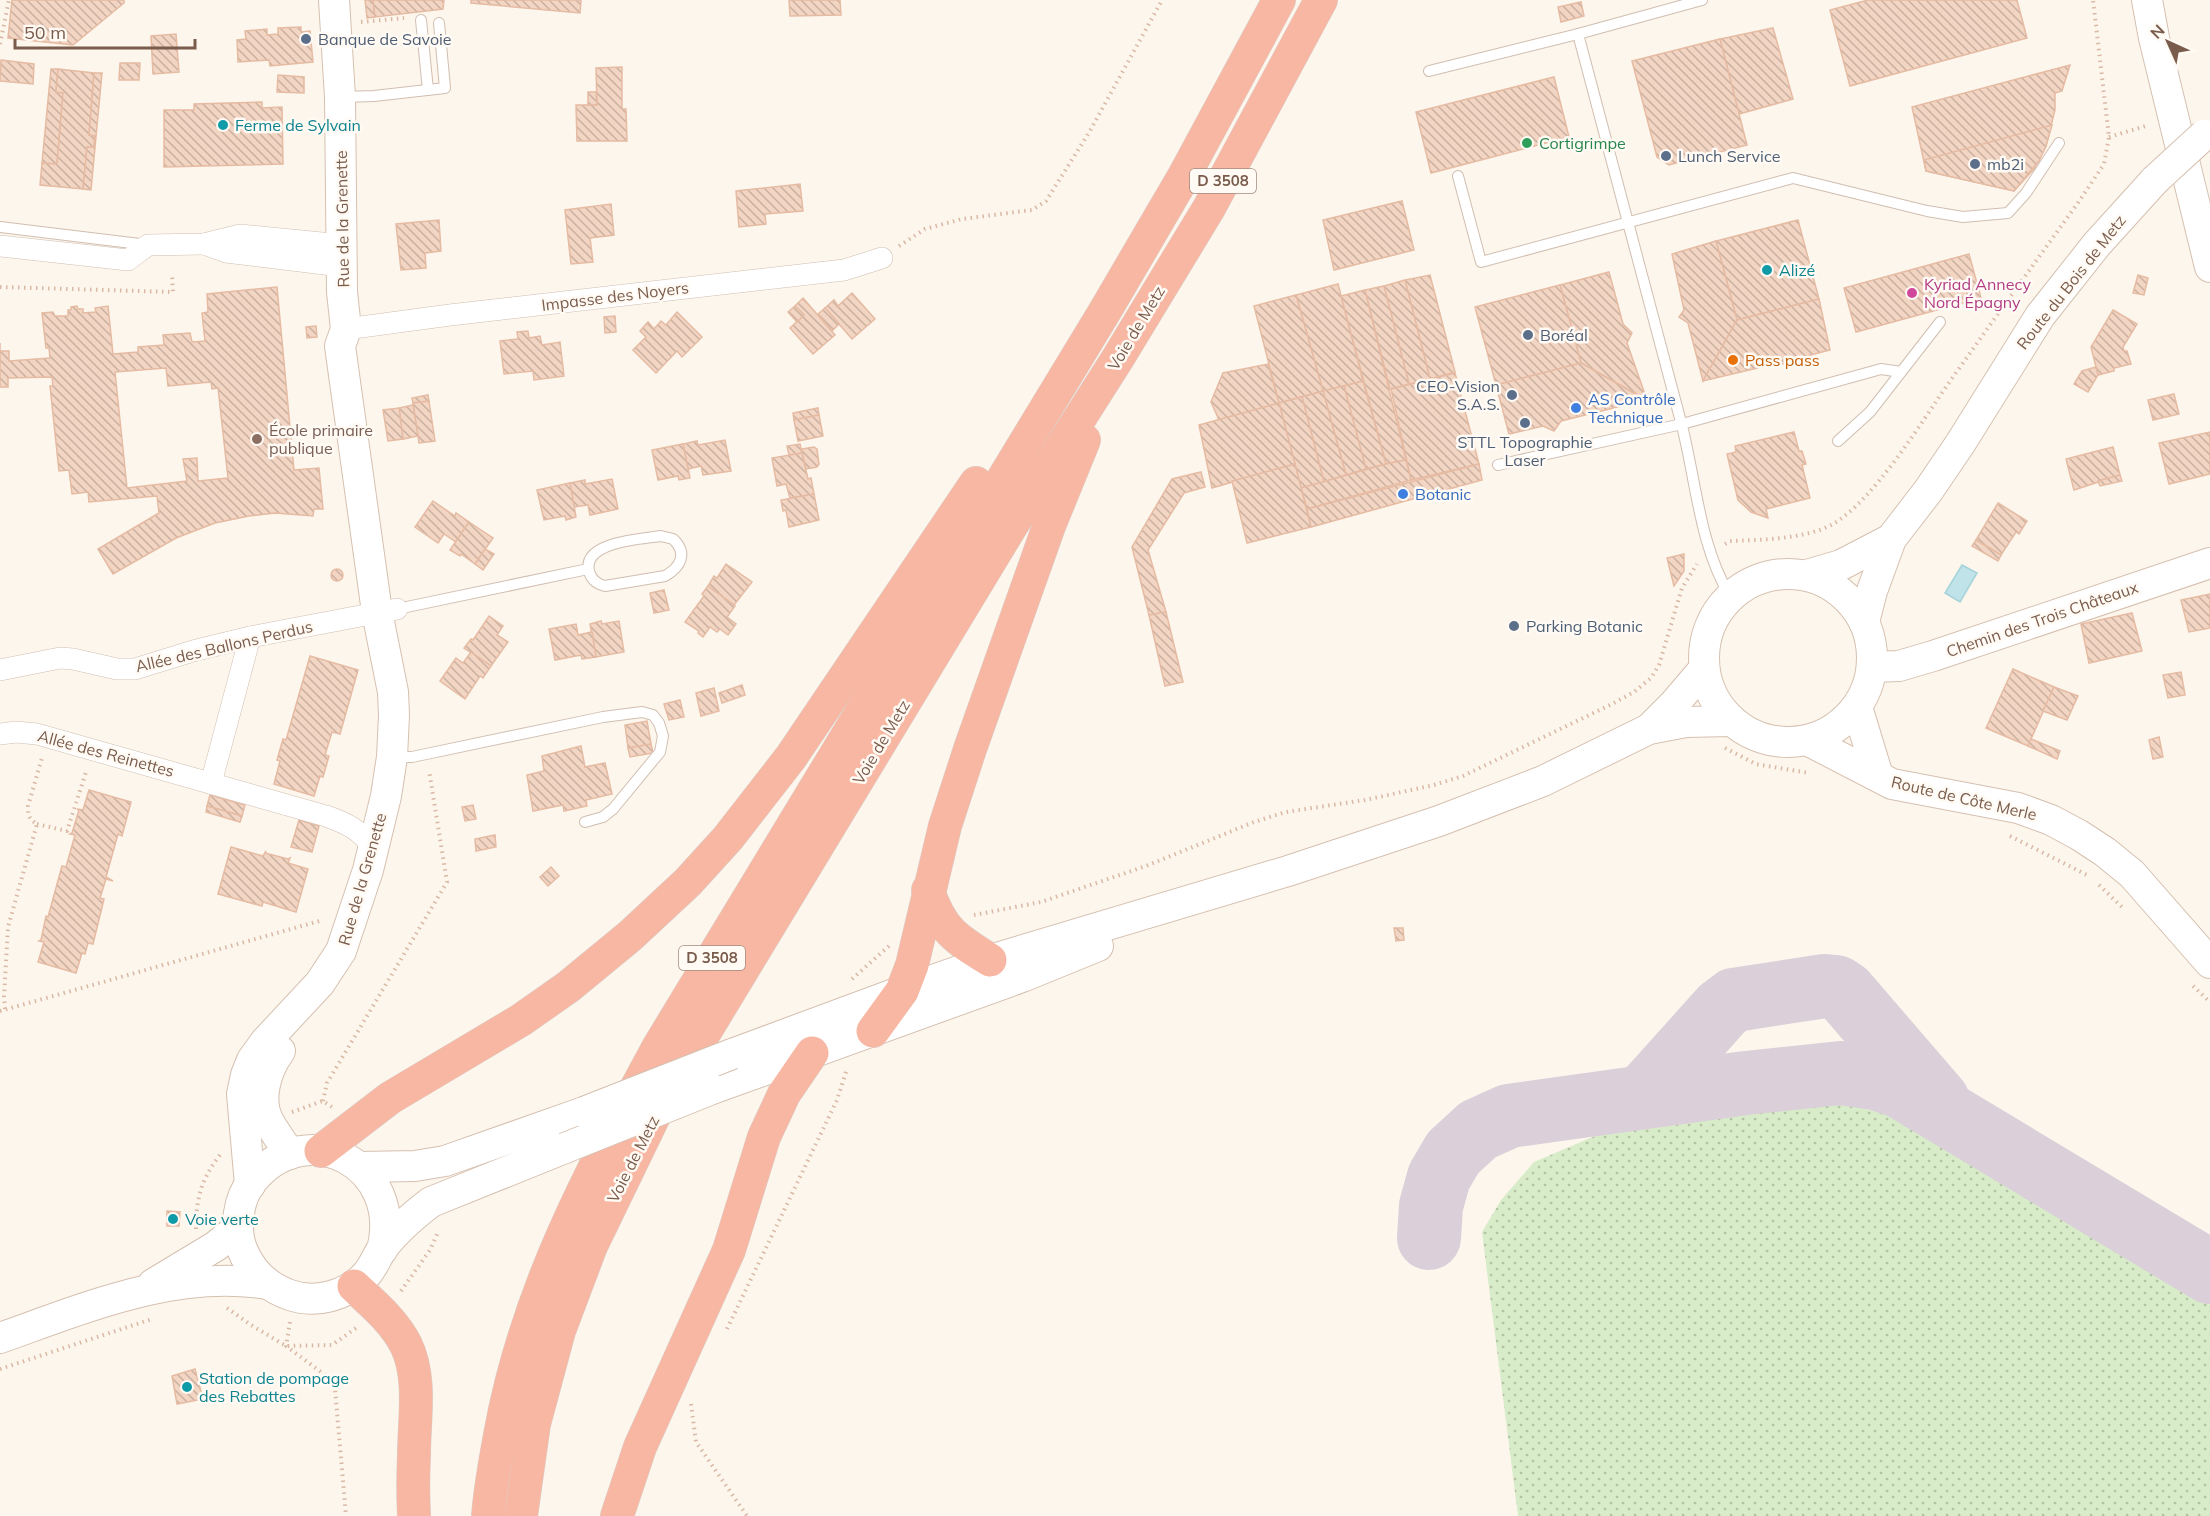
<svg xmlns="http://www.w3.org/2000/svg" width="2210" height="1516" viewBox="0 0 2210 1516" font-family="Mulish,sans-serif">
  <defs>
    <pattern id="grass-dots" width="8" height="8" patternUnits="userSpaceOnUse" patternTransform="scale(1.5)"><rect width="8" height="8" fill="#d8ecc9"/><path d="M2 2h.1M6 6h.1" fill="none" stroke="#b4c2a5" stroke-width="1.8" stroke-linecap="round"/></pattern>
    <pattern id="building-back-hatch" width="6" height="6" patternUnits="userSpaceOnUse" patternTransform="scale(1.5)"><rect width="6" height="6" fill="#f3d5c3"/><path d="M-1 5l2 2M0 0l6 6M5-1l2 2" fill="none" stroke="#cab0a1"/></pattern>
  </defs>
  <rect width="100%" height="100%" fill="#fdf6ec"/>
  <path fill="url(#grass-dots)" d="M1802 1103C1850 1103 1884 1110 1927 1131L2210 1305V1516H1518L1482 1232 1501 1200 1534 1162 1595 1136Z"/>
  <path fill="#bfe3e8" stroke="#a5d3da" stroke-width="1.5" d="M1962 565 1977 573 1960 602 1945 593Z"/>
  <g fill="none" stroke-linecap="round" stroke-linejoin="round">
    <g stroke="#dbcfda" stroke-width="64">
      <path d="M1643 1097 1722 1009 1734 1000 1825 986 1836 987 1845 993 1938 1101"/>
      <path d="M1429 1238 1431 1206 1439 1177 1453 1153 1478 1130 1509 1116 1746 1083 1841 1073 1875 1078 1900 1086 2210 1272"/>
    </g>
  </g>
  <g fill="url(#building-back-hatch)" stroke="#e6bba3" stroke-width="1.5" fill-rule="evenodd">
    <path d="M12 0H124V3L73 45 8 38Z"/>
    <path d="M365 0H373L375 17 367 18Z"/>
    <path d="M373 0H444L443 9 375 17Z"/>
    <path d="M471 0H581L580 13 471 3Z"/>
    <path d="M789 0H840L841 15 790 16Z"/>
    <path d="M1868 0H2017L2027 38 1850 86 1830 10Z"/>
    <path d="M1581 2 1584 16 1561 22 1558 7Z"/>
    <path d="M301 27V32L310 31 313 62 270 66 269 60 238 62 237 40 246 39 245 31 267 29V35L278 34V28Z"/>
    <path d="M1773 28 1793 99 1739 114 1720 39Z"/>
    <path d="M176 34 179 72 153 74 151 36Z"/>
    <path d="M1720 39 1747 145 1669 165 1657 157 1632 61Z"/>
    <path d="M1 60 34 64 33 84 0 81Z"/>
    <path d="M120 63H140L139 80H119Z"/>
    <path d="M2070 65 2062 91 2055 93V110L2046 146 2034 169 2014 191 1926 171 1912 107Z"/>
    <path d="M622 67V109H626L627 141H577L576 105H597L596 68Z"/>
    <path d="M51 69H58L56 92 63 93 57 164 42 163Z"/>
    <path d="M58 69 94 73 89 135 95 136 94 147H87L83 189 40 185 42 163 57 164 63 93 56 92Z"/>
    <path d="M94 73H102L91 190 83 189 87 147H94L95 136 89 135Z"/>
    <path d="M278 75 304 77V93L277 92Z"/>
    <path d="M1554 77 1569 137 1431 173 1416 112Z"/>
    <path d="M588 92H596L597 105H588Z"/>
    <path d="M262 102V108L282 107 283 164 164 167V110H194V104Z"/>
    <path d="M2052 125 2046 146 2039 161 2014 191 1926 171 1924 160Z"/>
    <path d="M800 184 803 211 765 214 766 224 739 227 736 191Z"/>
    <path d="M1402 201 1414 250 1334 270 1323 220Z"/>
    <path d="M611 204 614 235 590 238 593 262 571 264 565 210Z"/>
    <path d="M439 220 441 251 425 253 426 268 401 270 396 224Z"/>
    <path d="M1798 220 1819 299 1737 320 1716 241Z"/>
    <path d="M1716 241 1737 320 1703 381 1688 323 1679 317 1684 310 1672 254Z"/>
    <path d="M1969 254 1981 298 1856 332 1844 288Z"/>
    <path d="M1609 272 1623 324 1632 333 1627 343 1647 400 1581 363 1560 285Z"/>
    <path d="M1430 275 1455 372 1430 379 1405 280Z"/>
    <path d="M2138 275 2148 278 2144 295 2133 293Z"/>
    <path d="M1405 280 1430 379 1409 384 1384 286Z"/>
    <path d="M1338 284 1363 381 1323 391 1296 295Z"/>
    <path d="M1560 285 1581 363 1496 385 1475 307Z"/>
    <path d="M1384 286 1409 384 1390 389 1365 290Z"/>
    <path d="M277 287 294 470 319 468 323 509H314L313 516 275 513 249 516 215 523 176 538 113 574 98 549 159 513 157 496 89 502 88 492 72 494 69 470 59 471 50 386H53L52 377 8 378V387H0V343V351H9V361L50 358 49 348H46L42 313 53 312 55 316H68V310H71V307L77 306 78 309H83V313L96 312 95 308 108 306 113 354 138 352V347L164 345 163 335 190 333 192 342 205 341 202 313 208 312 207 294ZM166 368 168 386 211 382 212 389 218 388 228 478 198 481 197 458 183 459 187 481 127 488 115 372Z"/>
    <path d="M1365 290 1406 460 1386 464 1341 296Z"/>
    <path d="M852 293 875 319 852 339 825 308 834 300 838 306Z"/>
    <path d="M1296 295 1323 391 1279 403 1254 306Z"/>
    <path d="M803 298 835 335 813 354 790 328 804 315 795 306Z"/>
    <path d="M1819 299 1830 350 1799 358 1793 367 1779 363 1703 381 1737 320Z"/>
    <path d="M795 306 804 315 797 322 788 312Z"/>
    <path d="M825 308 839 324 832 331 818 314Z"/>
    <path d="M2113 310 2137 324 2123 347 2124 351H2127L2131 364 2114 368V371L2098 375 2091 347Z"/>
    <path d="M677 312 702 337 682 357 677 351 656 373 633 350 646 337 640 331 648 322 654 329 661 321 666 325Z"/>
    <path d="M615 316 616 332 605 333 604 317Z"/>
    <path d="M316 326 317 337 307 338 306 327Z"/>
    <path d="M528 331 529 338 540 336 542 345 560 342 564 376 534 380 533 371 504 374 500 341 518 339 517 332Z"/>
    <path d="M1581 363 1646 400 1561 421 1554 431 1543 426 1509 434 1496 385Z"/>
    <path d="M1268 364 1279 403 1219 420 1211 402 1223 373Z"/>
    <path d="M2096 367 2098 375 2088 392 2074 384 2082 371Z"/>
    <path d="M1455 373 1479 464 1411 480 1391 389Z"/>
    <path d="M1363 381 1386 464 1366 469 1344 386Z"/>
    <path d="M1344 386 1366 469 1346 475 1323 391Z"/>
    <path d="M1323 391 1346 475 1324 482 1302 397Z"/>
    <path d="M2174 394 2179 414 2153 420 2148 400Z"/>
    <path d="M428 395 429 401 413 403 412 398Z"/>
    <path d="M1302 397 1324 482 1301 488 1279 403Z"/>
    <path d="M429 401 435 441 419 443 413 403Z"/>
    <path d="M1279 403 1295 464 1212 488 1199 425Z"/>
    <path d="M413 405 418 436 403 439 399 408Z"/>
    <path d="M399 408 403 439 388 441 383 410Z"/>
    <path d="M818 408 819 415 794 420 793 413Z"/>
    <path d="M819 415 823 436 798 441 794 420Z"/>
    <path d="M1794 432 1799 451H1802L1806 464 1802 465 1810 498 1766 509 1768 518 1751 512 1738 500 1727 454 1736 452 1735 446Z"/>
    <path d="M2210 432V474L2169 484 2159 443Z"/>
    <path d="M725 440 731 471 703 475 701 466 688 469 683 444 697 441 698 445Z"/>
    <path d="M683 444 690 478 679 480 678 476 658 480 652 450Z"/>
    <path d="M800 444 802 453 789 455 787 446Z"/>
    <path d="M814 447 817 449 819 464 817 467 806 469 801 449Z"/>
    <path d="M2113 447 2120 475 2074 490 2066 459Z"/>
    <path d="M802 453 808 479 811 478 814 494 790 498 786 484 777 486 772 458Z"/>
    <path d="M1406 460 1411 480 1307 509 1301 488 1386 464Z"/>
    <path d="M1295 464 1311 527 1247 543 1232 481Z"/>
    <path d="M1479 464 1482 480 1311 527 1307 509Z"/>
    <path d="M1201 472 1205 487 1184 493 1148 550 1166 612 1149 615 1132 547 1172 479Z"/>
    <path d="M2120 475 2122 481 2100 486 2098 481Z"/>
    <path d="M612 479 618 509 590 515 588 505 574 507 570 483 585 480V484Z"/>
    <path d="M570 483 576 517 566 520 565 516 544 520 537 490Z"/>
    <path d="M814 494 819 520 789 527 786 510 783 511 781 500Z"/>
    <path d="M433 501 455 516 456 513 469 522 456 542 444 534 438 543 415 527Z"/>
    <path d="M1998 503 2027 521 2019 534 2016 532 2001 555 1976 540Z"/>
    <path d="M469 522 493 538 475 564 461 554 460 556 450 550Z"/>
    <path d="M1976 540 2001 555 1998 561 1972 546Z"/>
    <path d="M485 549 494 554 483 570 475 564Z"/>
    <path d="M1684 554V571L1674 586 1667 558Z"/>
    <path d="M726 564 752 582 734 605 708 586 714 576 717 578Z"/>
    <circle cx="337" cy="575" r="6"/>
    <path d="M708 586 735 606 727 617 736 624 728 635 720 629 717 632 710 627 703 637 698 633 699 631 685 622 704 596 702 594Z"/>
    <path d="M664 590 669 610 654 613 650 593Z"/>
    <path d="M2210 594V628L2189 632 2181 600Z"/>
    <path d="M1166 612 1183 682 1165 686 1149 615Z"/>
    <path d="M2132 613 2142 651 2089 663 2081 624Z"/>
    <path d="M489 616 503 626 497 635 508 642 491 666 464 648 471 639 473 640Z"/>
    <path d="M601 621 602 624 619 621 624 652 596 657 590 624Z"/>
    <path d="M576 624 578 635 592 632 596 657 582 659 581 655 555 660 549 629Z"/>
    <path d="M471 652 491 666 483 678 480 676 465 699 440 681 456 658 463 663Z"/>
    <path d="M310 656 358 670 340 734 332 732 325 755 329 756 323 777 320 776 314 796 274 784 280 761 277 760 283 739 286 740Z"/>
    <path d="M2013 669 2054 687 2028 746 1986 728Z"/>
    <path d="M2181 672 2185 695 2168 698 2163 675Z"/>
    <path d="M742 685 745 695 722 703 719 693Z"/>
    <path d="M2054 687 2078 696 2067 720 2043 711Z"/>
    <path d="M714 688 719 711 701 716 696 693Z"/>
    <path d="M680 700 684 717 669 720 664 704Z"/>
    <path d="M647 721 651 744 628 748 625 725Z"/>
    <path d="M2159 737 2163 757 2153 759 2149 740Z"/>
    <path d="M2031 739 2060 751 2057 759 2028 746Z"/>
    <path d="M651 744 653 753 630 757 628 748Z"/>
    <path d="M581 746 585 767 605 763 612 794 586 800 587 806 564 811 563 805 533 811 527 775 544 771 542 756Z"/>
    <path d="M89 790 131 802 122 836 118 834 106 877 113 881 106 879 100 898 104 899 93 944 88 943 85 954 82 953 76 973 38 962 44 942 39 941 41 940 46 916 48 917 62 866 66 867 75 835 70 834 72 833 79 810 77 809 83 810Z"/>
    <path d="M210 795 245 805 242 816 207 806Z"/>
    <path d="M473 805 476 819 465 821 462 807Z"/>
    <path d="M207 806 242 816 240 822 206 812Z"/>
    <path d="M299 820 319 826 312 852 291 847Z"/>
    <path d="M495 835 496 847 476 851 475 839Z"/>
    <path d="M231 847 263 856 266 851 265 853 288 859 290 858 288 863 308 869 296 912 263 902 262 906 218 894Z"/>
    <path d="M551 867 559 876 548 886 540 877Z"/>
    <path d="M1394 928H1403L1404 940 1396 941Z"/>
    <path d="M167 1211 180 1212 179 1226H167Z"/>
    <path d="M195 1369 203 1399 177 1404 172 1376Z"/>
  </g>
  <g fill="none" stroke-linecap="round" stroke-linejoin="round">
    <g stroke="#d1beb0" stroke-width="12">
      <g id="lane">
        <path d="M1702 0 1578 34C1612 163 1647 292 1681 422 1696 479 1699 545 1730 596"/>
        <path d="M421 20 428 90"/>
        <path d="M1429 71 1578 34"/>
        <path d="M343 97 374 96 445 88 439 23"/>
        <path d="M1458 176 1481 262 1793 178 1927 211 1963 217 2008 213 2026 193 2059 143"/>
        <path d="M0 227 148 245"/>
        <path d="M1838 441 1870 412 1940 322"/>
        <path d="M1498 465 1682 424 1881 369 1901 372"/>
        <path d="M661 536 673 539C688 553 681 567 665 576L605 586C597 584 591 580 589 571 582 542 641 539 661 536Z"/>
        <path d="M397 609 588 569"/>
        <path d="M393 757H412L603 717 642 712 653 715 659 723 663 736 660 752 613 809 603 817 585 822"/>
      </g>
    </g>
    <g stroke="#d1beb0" stroke-width="22">
      <g id="street">
        <path d="M204 244 226 252 341 266"/>
        <path d="M0 246 128 260 148 245 204 244 240 235 342 245"/>
        <path d="M346 329 450 315 844 270 882 258"/>
        <path d="M0 670 60 658 73 659 117 669H135L193 651 250 637 397 609"/>
        <path d="M0 734 16 732 37 734 326 816C346 823 361 830 373 848"/>
        <path d="M211 783 250 637"/>
      </g>
    </g>
    <g stroke="#d6c0b0" stroke-width="32">
      <g id="secondary">
        <path d="M2147 0 2154 38 2210 267"/>
        <circle cx="1788" cy="658" r="84"/>
        <path d="M1807 575 1841 565 1891 539"/>
        <path d="M1864 622 1872 591 1891 539 1928 491 1960 444 2040 316 2097 244 2155 180"/>
        <path d="M1872 667 1899 666 1933 656 2210 563"/>
        <path d="M1857 707 1878 776"/>
        <path d="M1649 729 1675 703 1704 669"/>
        <path d="M1807 740 1892 784 2018 808 2051 820 2079 835 2105 852 2132 874 2210 963"/>
        <path d="M280 1051C266 1070 257 1100 269 1122 275 1133 283 1143 290 1154"/>
        <path d="M732 1054 902 991 990 960 1288 871 1439 821 1543 781 1649 729 1686 722 1731 721"/>
        <path d="M712 1089 1022 977 1098 946"/>
        <path d="M359 1167 415 1166 445 1161 584 1112"/>
        <path d="M250 1185 242 1094 246 1075 252 1060 265 1042 320 983 341 951 368 870 386 796 392 757 394 715 393 692 377 612 340 346 346 329 342 292 340 97 334 0"/>
        <path d="M382 1250C404 1166 308 1114 253 1180 238 1198 234 1228 242 1249 251 1272 267 1287 290 1295 315 1304 346 1296 365 1276 373 1268 376 1258 382 1249 395 1231 414 1215 431 1202L565 1148"/>
        <path d="M153 1284 216 1246 238 1228"/>
        <path d="M0 1338C85 1308 175 1269 267 1284"/>
      </g>
    </g>
    <g stroke="#dad1cd" stroke-width="34">
      <g id="highway">
        <path d="M928 890C941 930 956 939 990 960"/>
        <path d="M873 1031 902 991 912 965 945 826 970 749 1049 526 1084 440"/>
        <path d="M321 1151 390 1098 521 1020 568 987 630 936 688 882 728 838 791 757 976 483"/>
        <path d="M354 1286C373 1304 394 1321 406 1345 422 1378 414 1420 414 1455 413 1476 413 1496 414 1516"/>
        <path d="M488 1516C490 1489 495 1462 500 1435 526 1290 590 1173 659 1046L1105 311 1184 176 1279 0"/>
        <path d="M521 1516 534 1424 559 1331 591 1246 654 1116 1010 528 1118 358 1209 208 1321 0"/>
        <path d="M617 1516 640 1447 729 1250 764 1137 784 1094 812 1053"/>
      </g>
    </g>
    <g stroke="#d9b8a5" stroke-width="4" stroke-dasharray="1.5 4.5" stroke-linecap="butt">
      <path d="M361 22 404 18"/>
      <path d="M0 44 9 0"/>
      <path d="M2109 137 2149 125"/>
      <path d="M899 246 925 229 962 219 1032 210 1046 201 1090 131 1162 0"/>
      <path d="M0 287 173 292 172 274"/>
      <path d="M1725 544 1730 541C1761 540 1806 539 1833 524 1873 501 1921 423 1948 384 1992 322 2036 261 2080 200L2104 164 2109 137 2093 0"/>
      <path d="M1725 748 1756 764 1809 773"/>
      <path d="M37 824 67 831 87 769"/>
      <path d="M2010 836 2087 875"/>
      <path d="M2099 885 2124 909"/>
      <path d="M974 915 1041 902 1146 866 1254 822 1286 812 1365 800 1434 785 1463 776 1612 704 1634 692 1651 678 1659 665 1682 588 1697 564"/>
      <path d="M852 979 889 946"/>
      <path d="M2193 986 2210 1002"/>
      <path d="M5 1009 4 997 8 927 37 824C29 819 28 816 28 806L42 758"/>
      <path d="M0 1011 323 920"/>
      <path d="M323 1101 327 1083 447 882 429 770"/>
      <path d="M292 1112 323 1101 332 1107"/>
      <path d="M196 1229C196 1199 201 1179 220 1155"/>
      <path d="M401 1291 430 1250 438 1232"/>
      <path d="M227 1308 251 1325 286 1346 332 1345 359 1326"/>
      <path d="M290 1322 286 1346 325 1375 334 1377 346 1516"/>
      <path d="M727 1329 837 1100 847 1069"/>
      <path d="M0 1369 152 1319"/>
      <path d="M691 1404 696 1442 747 1516"/>
    </g>
    <use href="#lane" stroke="#fff" stroke-width="10"/>
    <use href="#street" stroke="#fff" stroke-width="21"/>
    <use href="#secondary" stroke="#fff" stroke-width="30"/>
    <use href="#highway" stroke="#f7b7a3" stroke-width="33"/>
    <g stroke="#d6c0b0" stroke-width="32" stroke-linecap="butt">
      <g id="secondary-bridge">
        <path d="M2155 180 2204 135"/>
        <path d="M584 1112 732 1054"/>
        <path d="M565 1148 712 1089"/>
      </g>
    </g>
    <use href="#secondary-bridge" stroke="#fff" stroke-width="30"/>
  </g>
  <g fill="#5c6f8a" stroke="#fffaf3" stroke-width="2">
    <circle cx="306" cy="39" r="6"/>
    <circle cx="1666" cy="156" r="6"/>
    <circle cx="1975" cy="164" r="6"/>
    <circle cx="1528" cy="335" r="6"/>
    <circle cx="1512" cy="395" r="6"/>
    <circle cx="1525" cy="423" r="6"/>
    <circle cx="1514" cy="626" r="6"/>
  </g>
  <g fill="#0f9aa8" stroke="#fffaf3" stroke-width="2">
    <circle cx="223" cy="125" r="6"/>
    <circle cx="1767" cy="270" r="6"/>
    <circle cx="173" cy="1219" r="6"/>
    <circle cx="187" cy="1387" r="6"/>
  </g>
  <circle fill="#2e9e5b" stroke="#fffaf3" stroke-width="2" cx="1527" cy="143" r="6"/>
  <circle fill="#d1479c" stroke="#fffaf3" stroke-width="2" cx="1912" cy="293" r="6"/>
  <circle fill="#e8710a" stroke="#fffaf3" stroke-width="2" cx="1733" cy="360" r="6"/>
  <g fill="#3f7fe0" stroke="#fffaf3" stroke-width="2">
    <circle cx="1576" cy="408" r="6"/>
    <circle cx="1403" cy="494" r="6"/>
  </g>
  <circle fill="#8d6e63" stroke="#fffaf3" stroke-width="2" cx="257" cy="439" r="6"/>
  <g text-anchor="middle" stroke-width="5" stroke-linejoin="round" paint-order="stroke">
    <g fill="#fffaf3" stroke="#a28b7f" stroke-width="1.5">
      <rect x="1190" y="169" width="66" height="24" rx="4.5"/>
      <rect x="679" y="946" width="66" height="24" rx="4.5"/>
    </g>
    <g font-size="15" font-weight="bold" fill="#7a5c4d">
      <text x="1223" y="186">D 3508</text>
      <text x="712" y="963">D 3508</text>
    </g>
    <g font-size="16" fill="#4e5e75" stroke="#fffaf3" text-anchor="start">
      <text x="318" y="45">Banque de Savoie</text>
      <text x="1678" y="162">Lunch Service</text>
      <text x="1987" y="170">mb2i</text>
      <text x="1540" y="341">Boréal</text>
      <text x="1500" y="392" text-anchor="end">CEO-Vision<tspan x="1500" dy="18">S.A.S.</tspan></text>
      <text x="1525" y="448" text-anchor="middle">STTL Topographie<tspan x="1525" dy="18">Laser</tspan></text>
      <text x="1526" y="632">Parking Botanic</text>
    </g>
    <g font-size="16" fill="#0d838f" stroke="#fffaf3" text-anchor="start">
      <text x="235" y="131">Ferme de Sylvain</text>
      <text x="1779" y="276">Alizé</text>
      <text x="185" y="1225">Voie verte</text>
      <text x="199" y="1384">Station de pompage<tspan x="199" dy="18">des Rebattes</tspan></text>
    </g>
    <g font-size="16" fill="#27864d" stroke="#fffaf3" text-anchor="start">
      <text x="1539" y="149">Cortigrimpe</text>
    </g>
    <g font-size="16" fill="#7a5c4d" stroke="#fffaf3">
      <text transform="translate(342 219) rotate(-91)" y="6">Rue de la Grenette</text>
      <text transform="translate(2071 282) rotate(-52)" y="6">Route du Bois de Metz</text>
      <text transform="translate(615 296) rotate(-7)" y="6">Impasse des Noyers</text>
      <text transform="translate(1136 328) rotate(-59)" y="6">Voie de Metz</text>
      <text transform="translate(2042 619) rotate(-19)" y="6">Chemin des Trois Châteaux</text>
      <text transform="translate(224 646) rotate(-13)" y="6">Allée des Ballons Perdus</text>
      <text transform="translate(881 742) rotate(-59)" y="6">Voie de Metz</text>
      <text transform="translate(106 753) rotate(15)" y="6">Allée des Reinettes</text>
      <text transform="translate(1964 798) rotate(13)" y="6">Route de Côte Merle</text>
      <text transform="translate(362 879) rotate(-74)" y="6">Rue de la Grenette</text>
      <text transform="translate(633 1159) rotate(-63)" y="6">Voie de Metz</text>
    </g>
    <g font-size="16" fill="#b23c85" stroke="#fffaf3" text-anchor="start">
      <text x="1924" y="290">Kyriad Annecy<tspan x="1924" dy="18">Nord Épagny</tspan></text>
    </g>
    <g font-size="16" fill="#c56008" stroke="#fffaf3" text-anchor="start">
      <text x="1745" y="366">Pass pass</text>
    </g>
    <g font-size="16" fill="#366cbe" stroke="#fffaf3" text-anchor="start">
      <text x="1588" y="405">AS Contrôle<tspan x="1588" dy="18">Technique</tspan></text>
      <text x="1415" y="500">Botanic</text>
    </g>
    <g font-size="16" fill="#785e54" stroke="#fffaf3" text-anchor="start">
      <text x="269" y="436">École primaire<tspan x="269" dy="18">publique</tspan></text>
    </g>
  </g>
  <g transform="translate(2168 42) rotate(315)" stroke="#fffaf3" stroke-width="4.5" paint-order="stroke">
  <path d="M0-4.5L10 22L0 15L-10 22Z" fill="#7a5c4d"/>
  <text y="-9" font-size="16" font-weight="bold" text-anchor="middle" fill="#7a5c4d">N</text>
  </g>
  <path d="M15 39v9h180v-9" fill="none" stroke="#7a5c4d" stroke-width="3"/>
  <text x="24" y="39" font-size="18" fill="#7a5c4d" stroke="#fffaf3" stroke-width="4.5" paint-order="stroke">50 m</text>
</svg>
